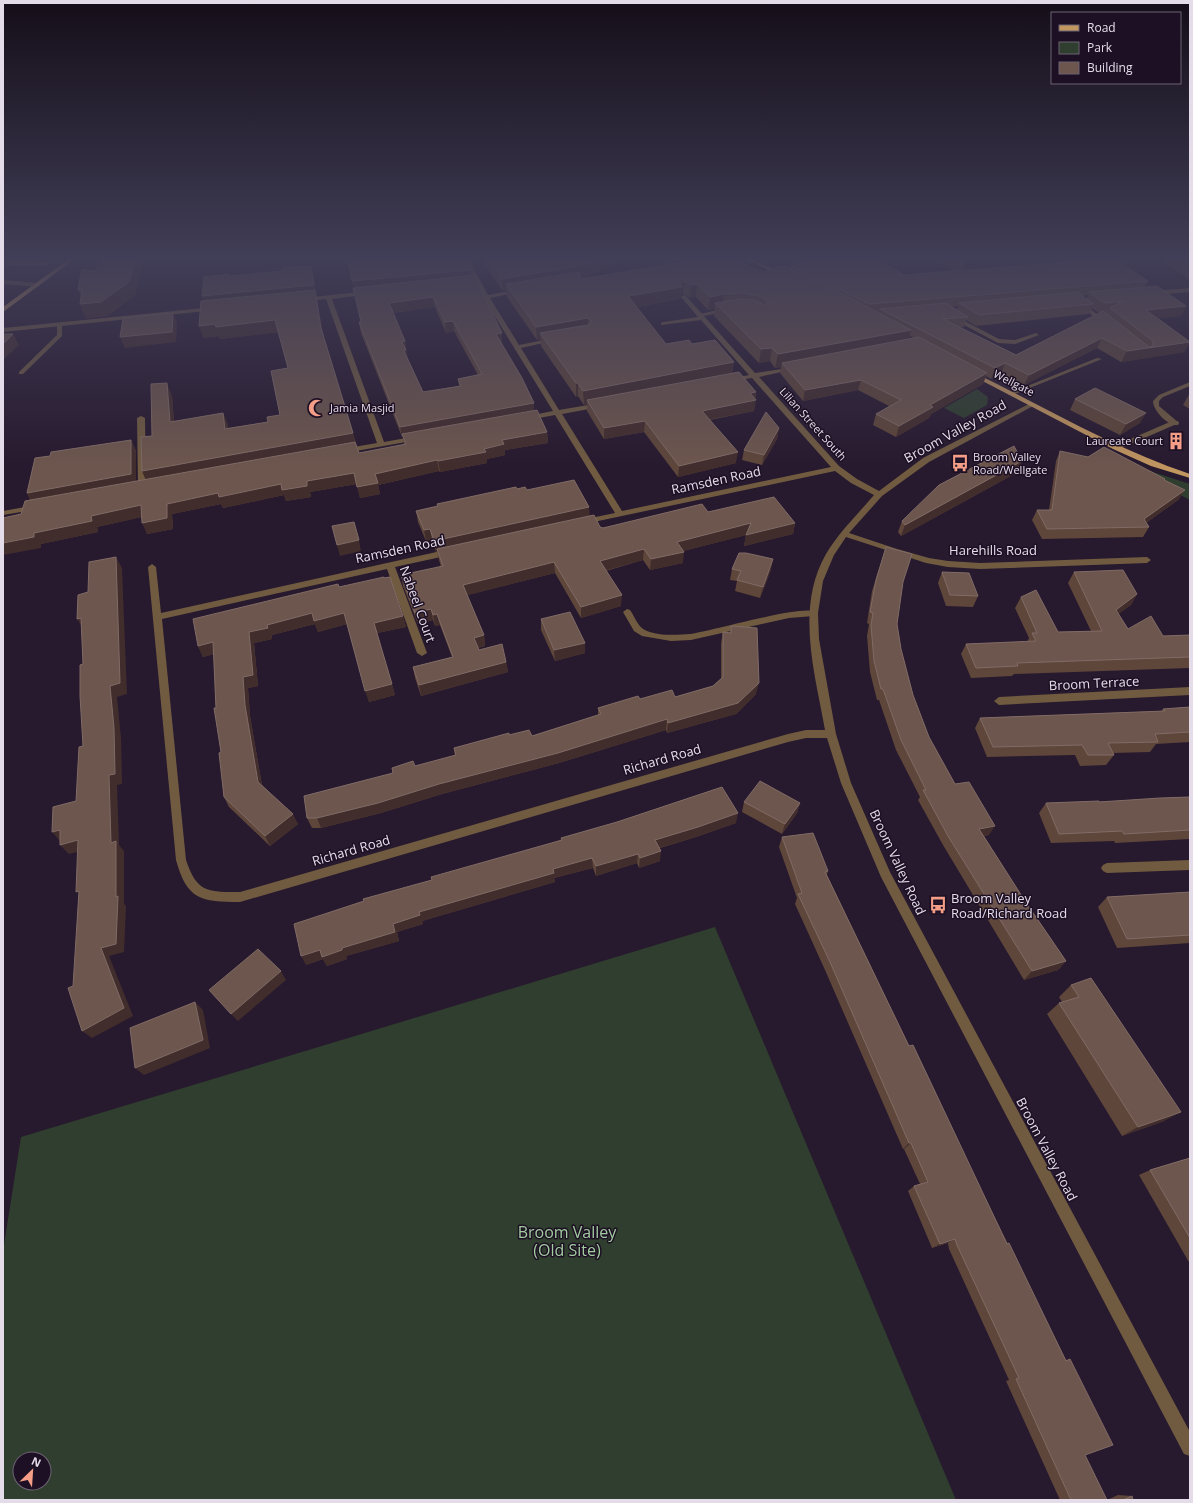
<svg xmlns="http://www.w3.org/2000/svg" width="1193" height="1503" viewBox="0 0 1193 1503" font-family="'Open Sans',sans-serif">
  <rect width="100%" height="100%" fill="#27192e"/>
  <g fill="#2f3e2e" fill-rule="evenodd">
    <path d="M977 389 988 397 987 405 964 418 944 408Z"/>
    <path d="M1107 457 1190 484V500Z"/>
    <path d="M715 927 956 1500H3V1251L21 1137ZM20 1459H44V1483H20Z"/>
  </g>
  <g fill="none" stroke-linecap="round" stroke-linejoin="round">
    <g fill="#705b41" fill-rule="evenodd">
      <path d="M726 308 728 309V311L699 317 696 315Z"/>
      <path d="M57 323 62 324V336L23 374H19V372L57 335Z"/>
      <path d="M1190 382V386L1163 397 1159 401V406L1179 423 1178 425C1168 426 1153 411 1153 401L1159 395Z"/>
      <path d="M627 609 630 610C635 617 638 628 647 631 659 636 677 635 690 634 709 632 809 602 818 613L814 616 789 618 691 640 671 641 642 636 634 631 623 612Z"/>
    </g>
    <g fill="#705b41" fill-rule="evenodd">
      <path d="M463 259H469L488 295 520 289 523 291 490 298 519 345 554 338 557 340 521 348 559 410 600 403 603 405 600 407 562 414 622 511 831 467 752 378 730 381V379L749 375 701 320 661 325V323L663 322 698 317 681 297 684 295 686 296 755 373 795 367V369L759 377 839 466 857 479 879 491 923 458 1029 404H1033V406L929 462 882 496 849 533 897 549 929 558 948 561 980 563 1147 557 1151 560 1147 563 980 569 948 567 926 563 846 537 834 555 823 581 818 613 819 639 836 734 851 783 890 872 1190 1432V1456L1184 1454 881 877 841 783 827 738H806L788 742 240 902C201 902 187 900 176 860L148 567 152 564 156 567 161 613 450 549 454 552 450 555 395 567 427 653 422 656 417 653 387 569 162 619 186 860C197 893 208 892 240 892L788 734 806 730H825C815 673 795 608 826 554 839 532 858 514 874 495L851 483 835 471 584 524H581V520L615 513 555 415 528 420 524 418 528 416 553 411 483 297Z"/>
      <path d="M3 261 46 262 49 264 46 266 3 265Z"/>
      <path d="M3 280 37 283 40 285 37 287 3 284Z"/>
      <path d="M1190 288V292L1152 295 1149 293 1152 291Z"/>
      <path d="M369 291 372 293 371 294 332 299 384 442 417 436 421 438 417 440 345 453H342V449L377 443 326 299 303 302 300 300 303 298Z"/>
      <path d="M1078 302H1082L1108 323V325H1104L1078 304Z"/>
      <path d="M214 307 217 309 216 310 3 332V328Z"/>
      <path d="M953 315 999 339 1015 340 1036 333 1039 335 1015 344 998 343 951 318V316Z"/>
      <path d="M1097 358 1102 359 1012 395 1007 394Z"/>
      <path d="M141 416 145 418 146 488 142 490 138 488 137 418Z"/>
      <path d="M1172 421H1178L1179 423 1119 449H1113L1112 447Z"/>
      <path d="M36 505 40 507 39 509 3 515V511Z"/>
      <path d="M1190 687V695L999 705 994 701 999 697Z"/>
      <path d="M1190 860V870L1107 873 1103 871 1101 868 1103 865 1107 863Z"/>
    </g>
    <g fill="#c2965f" fill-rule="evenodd">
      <path d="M69 259H75L3 312V307Z"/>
      <path d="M744 259H751L787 275 782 276Z"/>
      <path d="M971 373H975C1046 408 1115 449 1190 474V478L1151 466 1113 449 971 375Z"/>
    </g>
  </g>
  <g fill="#5e463a" fill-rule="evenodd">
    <path d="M100 259H141L143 264 135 295 107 316 86 318 80 304 81 296 78 289 96 271Z"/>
    <path d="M480 259H610V267L586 277 581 278V279L764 272 790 269 791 266 904 275 954 271 940 259H963L964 267 963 270 1148 281 1145 287 1186 306 1181 316 1158 318 1190 342 1184 352 1121 362 1097 348 1024 385 1001 374 991 379 986 376 983 384 931 414 929 418 896 437 873 425 876 414 889 406 858 390 803 401 780 373 781 367 775 368 770 361 759 363 714 316 715 309 708 310 696 297 690 298 683 294 681 295V299L637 307 666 344H692L733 373 756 392 754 411 710 420 736 463 678 477 644 432 604 439 587 411V404L584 405 578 396 576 397 541 346V340H537L507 297 506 290 503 291ZM1088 295 1086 299 1082 296ZM958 306 957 310 951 307ZM1092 308 1099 313 1016 355 960 327H964L966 320 976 326 1089 314ZM910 336 914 338 909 339Z"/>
    <path d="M1160 259H1190V280Z"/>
    <path d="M348 263 471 270V276L502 343H501L534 411 547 432 548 443 505 450V455L487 459V463L440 472 439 471 378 485 380 494 360 498 357 484 310 492 311 497 286 501 284 495 223 508 221 504 172 514 173 529 147 534 141 517 97 527 98 532 41 544V548L21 514 30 499 27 493 50 456 131 440 136 451V481L146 479 142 471 152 436 172 396 174 422 223 413 228 425V428L268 422 280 415 288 368 278 332 220 339 219 336 203 338 204 301 229 276H313L323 335 359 453 404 445 403 437H402L361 333 359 322H361ZM435 307 446 333 454 331 478 375 458 379 459 386 423 392 407 358 405 341 393 313Z"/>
    <path d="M1190 393V409L1183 405Z"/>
    <path d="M1075 399 1140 423 1120 435 1070 410Z"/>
    <path d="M779 428 777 439 762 465 742 460 744 450Z"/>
    <path d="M1060 451 1165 480 1185 490 1178 500 1146 523 1149 527 1143 537 1042 539 1032 520 1037 510H1049L1056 461Z"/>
    <path d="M1022 461 1018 472 901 536 898 532 902 521Z"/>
    <path d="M517 489 527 490 590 516 600 527 603 528 708 512 795 523 793 534 744 546 746 535 683 551V563L650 570 643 560 606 571 621 606 581 618 555 573 467 595 484 635 485 646 478 648 479 650 506 662 508 672 421 696 415 678 413 667 452 657 440 625 435 626 433 620 418 624 403 586 401 575 441 567 439 560 437 551 436 552 432 540 426 541 418 522 416 511 438 506 437 504Z"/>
    <path d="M886 547 903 582 897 624 901 649 913 695 929 737 955 784 989 835 984 836 1025 901 1066 961 1058 970 1024 980 943 845 918 800 920 797 896 750 879 700H877L870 672 867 636 869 624 867 623 872 591Z"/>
    <path d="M732 569 771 570 760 598 735 591 737 581 730 580Z"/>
    <path d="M942 572 978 596 973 607 946 606 938 583Z"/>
    <path d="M1074 572 1137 594 1131 605 1118 614 1128 629 1163 636 1190 635V668L1014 674 1012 676 971 678 961 654 966 644 1027 642 1029 638 1015 608 1021 597 1058 632 1091 631 1068 583Z"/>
    <path d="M339 587 403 616 406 627 377 633 395 695 369 702 347 624 318 632 315 624 272 635V639L254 643 258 686 248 688 250 716 262 785 298 824 270 846 229 807 224 797 221 752 216 708 214 654 203 657 198 646Z"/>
    <path d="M541 619 585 643V653L555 661 541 630Z"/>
    <path d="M731 626 756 694 736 714 667 733 666 730 559 763 442 794 381 813 321 828H312L307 818 393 773 455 756 454 748 509 735 532 736 598 715V708L640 699 675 697 713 686 721 679V643L723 632 730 633Z"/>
    <path d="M1190 707V742L1156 744 1150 752 1113 753 1114 755 1106 765 1080 766 1075 755 987 757 975 728 980 718 1161 711 1163 709Z"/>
    <path d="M1190 797V839L1115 843 1114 841 1051 843 1039 813 1046 803 1099 802Z"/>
    <path d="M744 802 800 803 797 813 782 834 742 812Z"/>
    <path d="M736 823 696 837 660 848V861L639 868 637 863 596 876 593 868 554 878 555 882 422 921 423 924 397 932 399 941 346 956 347 959 327 966 323 959 306 965 432 880 562 840 561 838Z"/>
    <path d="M782 837 828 871 827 875 909 1046 1066 1360 1070 1359 1085 1455 1107 1500 1118 1495 1132 1496 1133 1500H1060L1006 1381 1009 1380 949 1249 948 1243 932 1248 908 1191 914 1186 920 1184 904 1149H903L825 970 795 904 797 898 779 847Z"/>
    <path d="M1190 892V943L1117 948 1098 907 1107 897Z"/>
    <path d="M1071 985 1164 1121 1122 1136 1047 1014 1059 1003 1062 1002 1059 997Z"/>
    <path d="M1190 1158V1264L1139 1175 1150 1170Z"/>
  </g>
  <g fill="#422d2d">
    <path d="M136 259H141L143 264 135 295 107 316 86 318 80 304Z"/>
    <path d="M602 259H610V267L586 277 510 290 506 284V290L503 291 502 279Z"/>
    <path d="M311 266 313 276 324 340 321 328 206 306 202 296Z"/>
    <path d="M471 270 472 280 354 291 352 281Z"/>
    <path d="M684 281 683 294 681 295V299L627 309 628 296 680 284Z"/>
    <path d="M697 284 696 297 690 298 691 285Z"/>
    <path d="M724 294 723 306 715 303V309L708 310 710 297Z"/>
    <path d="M433 297 435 307 391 313 389 303Z"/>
    <path d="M1186 306 1181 316 1141 320 1146 310Z"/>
    <path d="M173 313 177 323 176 342 125 348 120 337Z"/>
    <path d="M588 318V332L540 333 541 340H537L536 327Z"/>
    <path d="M275 320 278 332 220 339 219 336 203 338 199 326 215 324Z"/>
    <path d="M453 321 454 331 446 333 445 322Z"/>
    <path d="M911 330 908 344 782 363 781 367 775 368 778 354Z"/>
    <path d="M502 333V343L497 344 496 334Z"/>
    <path d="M13 334 19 345 3 360V344Z"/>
    <path d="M1102 338 1097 348 1024 385 1029 375Z"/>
    <path d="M405 341 408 361H406L402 342Z"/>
    <path d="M1190 342 1184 352 1121 362 1127 351Z"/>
    <path d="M772 348 770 361 759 363 761 349Z"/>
    <path d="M734 362 732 376 587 400V404L584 405 583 391Z"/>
    <path d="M1005 363 1001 374 991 379 995 368Z"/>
    <path d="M987 373 983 384 931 414 929 418 896 437 899 426 930 405Z"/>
    <path d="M861 380 858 390 803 401 805 390Z"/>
    <path d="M167 383 172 396 175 435 170 422Z"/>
    <path d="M576 383H578V396L576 397Z"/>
    <path d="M756 392 755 400H756L754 411 701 421 702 411 750 393Z"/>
    <path d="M534 403V414L402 434 403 437H402L400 427Z"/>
    <path d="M223 413 228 425 230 441 225 429Z"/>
    <path d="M1146 413 1140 423 1120 435 1126 424Z"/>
    <path d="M645 421 644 432 604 439V428Z"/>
    <path d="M779 428 777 439 762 465 764 455Z"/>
    <path d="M547 432 548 443 505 450V455L487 459V463L440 472 438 461 484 449 502 440Z"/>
    <path d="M353 433 356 445 147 483 142 471Z"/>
    <path d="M131 440 136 451V485L33 504 27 493Z"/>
    <path d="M738 452 736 463 678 477 679 466Z"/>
    <path d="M437 460 439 471 378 485 380 494 360 498 357 487 375 474Z"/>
    <path d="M1022 461 1018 472 901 536 905 525Z"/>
    <path d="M354 473 357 484 310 492 311 497 286 501 284 495 223 508 221 504 172 514 173 529 147 534 142 523 167 504 218 493 307 481Z"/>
    <path d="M1185 490 1178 500 1139 528 1144 519Z"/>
    <path d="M141 505 147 516 97 527 98 532 41 544V548L3 555V543L91 516Z"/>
    <path d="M589 507 590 518 437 549V551L436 552 434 541Z"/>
    <path d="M751 523H795L793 534 744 546 746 535 676 553 677 542Z"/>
    <path d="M430 529 432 540 426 541 424 530Z"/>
    <path d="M359 540 361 551 340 556 337 545Z"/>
    <path d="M644 549 643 560 600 572V561Z"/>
    <path d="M684 552 683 563 650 570 651 559Z"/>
    <path d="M116 557 122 568 127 694 117 697 121 738 122 784 117 785 119 845 124 851V904L126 906 124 952 109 956 133 1016 92 1038 82 1031 101 948 116 897 111 843 109 775 110 686Z"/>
    <path d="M773 559 771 570 760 598 763 587Z"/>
    <path d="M554 562 555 573 465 596 463 585Z"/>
    <path d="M1137 594 1131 605 1109 621 1116 610Z"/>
    <path d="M622 595 621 606 581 618V607Z"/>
    <path d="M431 609 433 620 418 624 415 613Z"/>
    <path d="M312 613H344L347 624 318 632 315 624 272 635V639L254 643 258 686 248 688 250 716 263 792 258 782 245 705 243 677 249 632 267 625Z"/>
    <path d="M437 614 440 625 435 626 433 615Z"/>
    <path d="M403 616 406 627 377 633 374 623Z"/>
    <path d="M81 618 84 630 77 619Z"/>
    <path d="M484 635 485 646 476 648 474 638Z"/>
    <path d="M213 642 218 653 203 657 198 646Z"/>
    <path d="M585 643V653L555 661 554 650Z"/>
    <path d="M506 662 508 672 421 696 419 685Z"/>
    <path d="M759 683 756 694 736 714 667 733 668 723Z"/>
    <path d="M392 684 395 695 369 702 365 691Z"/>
    <path d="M667 719 666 730 559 763 442 794 381 813 321 828 317 818 439 784Z"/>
    <path d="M800 803 797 813 782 834 785 824Z"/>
    <path d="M738 813 736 823 696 837 655 849V840Z"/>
    <path d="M293 814 298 824 270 846 265 836Z"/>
    <path d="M995 826 989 835 973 838 979 829Z"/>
    <path d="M60 830 61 842 52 832Z"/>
    <path d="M78 840 86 850 69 854 60 845Z"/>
    <path d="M661 851 660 861 639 868 640 858Z"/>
    <path d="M638 854 637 863 596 876V866Z"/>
    <path d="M592 858 593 868 554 878 555 882 422 921 423 924 397 932 399 941 346 956 347 959 327 966 323 959 306 965 301 956 320 950 342 948 419 912 553 869Z"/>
    <path d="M1066 961 1058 970 1024 980 1032 971Z"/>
    <path d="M281 971 286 980 238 1021 231 1014Z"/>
    <path d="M195 1002 203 1010 210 1048 144 1075 135 1068Z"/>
    <path d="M1181 1112 1164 1121 1122 1136 1138 1127Z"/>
    <path d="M909 1143H911L904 1149H903Z"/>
    <path d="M955 1239 948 1243 932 1248 940 1244Z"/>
  </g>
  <g fill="#6d564d" stroke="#806b66" fill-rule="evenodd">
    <path d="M100 259H136L129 282 101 302 80 304 82 290 78 289 82 269 96 271Z"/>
    <path d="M392 259H466L471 270 352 281 348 263Z"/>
    <path d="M488 259H602L585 265 502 279Z"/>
    <path d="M700 259H732L764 272 783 265 820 282 911 330 778 354 772 348 761 349 715 303 742 299 754 300 765 305 768 302V301L759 296 742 293 724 294 710 297 697 284 691 285 684 281 680 284 682 287 628 296 666 344 689 340 692 344 715 340 734 362 583 391 578 383H576L540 333 588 325 592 321 588 318 536 327 506 284 579 272 581 279Z"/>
    <path d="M818 259H878L904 275 1107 259H1115L1148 281 869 304 791 266Z"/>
    <path d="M954 259H963L964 267Z"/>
    <path d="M311 266 314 285 202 296 204 277 229 274V276L282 271V268Z"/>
    <path d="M474 275 502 333 496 334 522 378 534 403 400 427 359 322H361L353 288ZM433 297 445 322 453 321 482 374 458 379 461 386 423 392 404 351 406 350 402 342 405 341 389 303Z"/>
    <path d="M1157 286 1186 306 1146 310 1190 342 1127 351 1102 338 1029 375 1005 363 995 368 880 309 946 303 968 317 943 319 1016 355 1103 311 1149 347 1153 346V341L1110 308 1123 301 1104 303 1089 292Z"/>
    <path d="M315 290 321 328 353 433 142 471 141 437 152 436 151 384 167 383 170 422 223 413 225 429 268 422 267 417 280 415 271 371 288 368 275 320 216 327 215 324 199 326 201 301Z"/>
    <path d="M1078 292 1093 304 979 315 959 303Z"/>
    <path d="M173 313 172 332 120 337 123 318Z"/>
    <path d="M3 334H13L3 344Z"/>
    <path d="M919 337 987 373 930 405 933 407 899 426 876 414 901 400 861 380 805 390 782 363Z"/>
    <path d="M739 372 756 392 750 393 756 400 702 411 738 452 679 466 645 421 604 428 587 400Z"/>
    <path d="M1095 388 1146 413 1126 424 1075 399Z"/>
    <path d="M537 410 547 432 502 440 504 444 484 449 486 452 438 461 437 460 375 474 378 483 357 487 354 473 307 481V486L282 490 281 484 219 497 218 493 167 504V518L142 523 141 505 91 516 92 521 34 533V537L3 543V518L21 514 25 501 355 442 359 453 406 444 402 434Z"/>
    <path d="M766 412 779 428 764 455 744 450Z"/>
    <path d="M131 440V474L27 493 35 458 50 456 51 452Z"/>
    <path d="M1014 446 1022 461 905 525 902 521 939 485Z"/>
    <path d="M1104 447 1165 479 1164 480 1185 490 1144 519 1149 527 1047 529 1037 510H1052L1060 451 1088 457Z"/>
    <path d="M574 480 589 507 434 541 430 529 424 530 416 511 438 506 437 504 516 487 517 489 525 487 527 490Z"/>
    <path d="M774 497 795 523 746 535 751 523 677 542 684 552 651 559 644 549 600 561 622 595 581 607 554 562 463 585 484 635 474 638 479 650 502 644 506 662 419 685 413 667 453 657 437 614 433 615 431 609 415 613 401 575 443 566 437 549 594 515 600 527 603 528 702 504 708 512Z"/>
    <path d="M354 522 359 540 337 545 332 526Z"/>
    <path d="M886 547 912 554 903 582 897 624 901 649 913 695 929 737 955 784 969 782 995 826 979 829 1025 901 1066 961 1032 971 948 836 923 790H926L901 740 883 689H881L874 661 871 625 873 613 870 612 876 580Z"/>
    <path d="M739 553H746L773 559 763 587 737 580 741 571 732 569Z"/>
    <path d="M116 557 120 683 110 686 114 728 115 774 109 775 111 843 116 841V897L118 896 116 944 101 948 124 1008 82 1031 68 988 73 986 79 891 76 892 78 840 60 845V830L52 832 53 807 76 801 79 747 83 746 80 696V665L83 664 81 618 77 619 78 595 88 592 89 562Z"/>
    <path d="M1123 570 1137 594 1116 610 1128 629 1151 616 1163 636 1190 635V657L1017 663 1018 666 976 668 966 644 1036 641 1032 633H1037L1021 597 1036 590 1058 632 1102 631 1074 572Z"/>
    <path d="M942 572 969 573 978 596 950 595Z"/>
    <path d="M384 577V578L390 577 403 616 374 623 392 684 365 691 344 613 314 621 312 613 267 625 268 628 249 632 253 675 243 677 245 705 258 782 293 814 265 836 224 797 219 753 221 752 214 708H216L213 642 198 646 193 619 338 584 339 587Z"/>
    <path d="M570 612 585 643 554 650 541 619Z"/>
    <path d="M731 626 757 628 759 683 738 703 668 723 667 719 558 753 439 784 378 803 317 818H307L304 796 393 773 392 768 413 761 415 766 456 755 454 748 509 733V735L529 730 532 736 601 714 598 708 638 696 640 699 672 690 675 697 713 686 723 677V632L731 633Z"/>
    <path d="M1190 707V732L1155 734 1158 742 1108 743 1114 755H1088L1082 745 993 747 980 718 1165 711 1163 709Z"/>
    <path d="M760 781 800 803 785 824 744 802Z"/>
    <path d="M722 787 738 813 698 827 655 840 661 851 640 858 638 854 596 866 592 858 553 869 554 873 419 912 420 915 393 924 395 932 342 948V950L322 957 320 950 301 956 294 924 364 901 363 899 432 880 431 877 562 840 561 838 617 822Z"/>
    <path d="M1190 797V830L1124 834 1122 831 1059 834 1046 803 1099 801V802L1160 798Z"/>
    <path d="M813 833 828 871 825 872 909 1046 913 1045 1007 1244 1009 1243 1066 1361 1070 1359 1113 1445 1085 1455 1107 1500H1071L1016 1379 1019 1378 957 1245 955 1239 940 1244 914 1186 928 1182 911 1143H909L830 962 798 894 802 893 782 837Z"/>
    <path d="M1190 892V935L1127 939 1107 897Z"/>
    <path d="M258 949 281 971 231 1014 209 990Z"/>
    <path d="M1091 978 1181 1112 1138 1127 1059 1003 1079 997 1071 985Z"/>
    <path d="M195 1002 203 1040 135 1068 130 1028Z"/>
    <path d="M1190 1158V1238L1150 1170Z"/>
    <path d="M1132 1496 1133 1500H1123Z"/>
  </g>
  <linearGradient id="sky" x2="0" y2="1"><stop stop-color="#150e19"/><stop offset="0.55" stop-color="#413e57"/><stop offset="1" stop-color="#413e57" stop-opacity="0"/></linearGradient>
  <rect width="1193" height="469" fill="url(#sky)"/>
  <defs>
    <g id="mosque-bare" transform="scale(1.38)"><path d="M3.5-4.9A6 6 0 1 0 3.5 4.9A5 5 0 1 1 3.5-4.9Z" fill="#f49e88" stroke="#1d1024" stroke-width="2.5" paint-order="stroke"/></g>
    <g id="building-bare" transform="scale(1.38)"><path d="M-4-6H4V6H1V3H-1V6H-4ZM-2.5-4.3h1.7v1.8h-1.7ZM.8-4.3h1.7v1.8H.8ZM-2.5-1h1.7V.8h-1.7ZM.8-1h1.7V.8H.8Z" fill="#f49e88" stroke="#1d1024" stroke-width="2.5" paint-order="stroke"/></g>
    <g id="bus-bare" transform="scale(1.38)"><path d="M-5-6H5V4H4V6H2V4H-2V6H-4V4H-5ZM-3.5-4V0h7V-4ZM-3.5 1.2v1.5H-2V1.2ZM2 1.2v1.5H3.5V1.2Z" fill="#f49e88" stroke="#1d1024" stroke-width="2.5" paint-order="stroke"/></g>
  </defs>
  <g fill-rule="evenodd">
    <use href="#mosque-bare" x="317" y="408"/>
    <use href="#building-bare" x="1176" y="441"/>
    <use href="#bus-bare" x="960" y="463"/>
    <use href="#bus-bare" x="938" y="905"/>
  </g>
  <g text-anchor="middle" stroke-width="3" stroke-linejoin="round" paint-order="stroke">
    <g font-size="11" fill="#e5dcea" stroke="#1d1024">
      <text transform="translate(1014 383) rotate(27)" y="4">Wellgate</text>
      <text transform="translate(813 424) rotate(48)" y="4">Lilian Street South</text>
    </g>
    <g font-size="11" fill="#e5dcea" stroke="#1d1024" text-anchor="start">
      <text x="330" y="412">Jamia Masjid</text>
      <text x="1163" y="445" text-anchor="end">Laureate Court</text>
      <text x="973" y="461">Broom Valley<tspan x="973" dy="13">Road/Wellgate</tspan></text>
    </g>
    <g font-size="13" fill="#e5dcea" stroke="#1d1024">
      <text transform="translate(955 431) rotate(-29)" y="5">Broom Valley Road</text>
      <text transform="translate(716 480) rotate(-12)" y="5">Ramsden Road</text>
      <text transform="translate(400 549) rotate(-12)" y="5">Ramsden Road</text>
      <text x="993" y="555">Harehills Road</text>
      <text transform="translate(418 604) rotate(70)" y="5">Nabeel Court</text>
      <text transform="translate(1094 683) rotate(-3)" y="5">Broom Terrace</text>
      <text transform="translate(662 759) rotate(-16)" y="5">Richard Road</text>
      <text transform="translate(351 850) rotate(-16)" y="5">Richard Road</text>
      <text transform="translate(898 862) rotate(65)" y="5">Broom Valley Road</text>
      <text transform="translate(1047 1149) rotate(62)" y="5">Broom Valley Road</text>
    </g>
    <g font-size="13" fill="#e5dcea" stroke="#1d1024" text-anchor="start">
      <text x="951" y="903">Broom Valley<tspan x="951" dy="15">Road/Richard Road</tspan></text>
    </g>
    <g font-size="16" fill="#a2cca0" stroke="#1d1024">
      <text x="567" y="1238">Broom Valley<tspan x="567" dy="18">(Old Site)</tspan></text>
    </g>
  </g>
  <rect width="1193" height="1503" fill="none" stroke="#e5dcea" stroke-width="8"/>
  <rect x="1051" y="12" width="130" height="72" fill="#1d1024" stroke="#6d6273"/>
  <rect x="1059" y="25" width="20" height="6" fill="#c2965f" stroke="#6d6273"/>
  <text x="1087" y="32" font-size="12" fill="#e5dcea">Road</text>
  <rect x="1059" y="42" width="20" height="12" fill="#2f3e2e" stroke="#6d6273"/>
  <text x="1087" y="52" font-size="12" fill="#e5dcea">Park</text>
  <rect x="1059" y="62" width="20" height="12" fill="#6d564d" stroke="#6d6273"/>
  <text x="1087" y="72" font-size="12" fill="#e5dcea">Building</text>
  <g transform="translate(32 1471) rotate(25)"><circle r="19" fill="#1d1024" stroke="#6d6273"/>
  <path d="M0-3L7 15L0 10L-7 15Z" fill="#f49e88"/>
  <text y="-6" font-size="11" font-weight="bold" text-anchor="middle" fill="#e5dcea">N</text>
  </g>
</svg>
